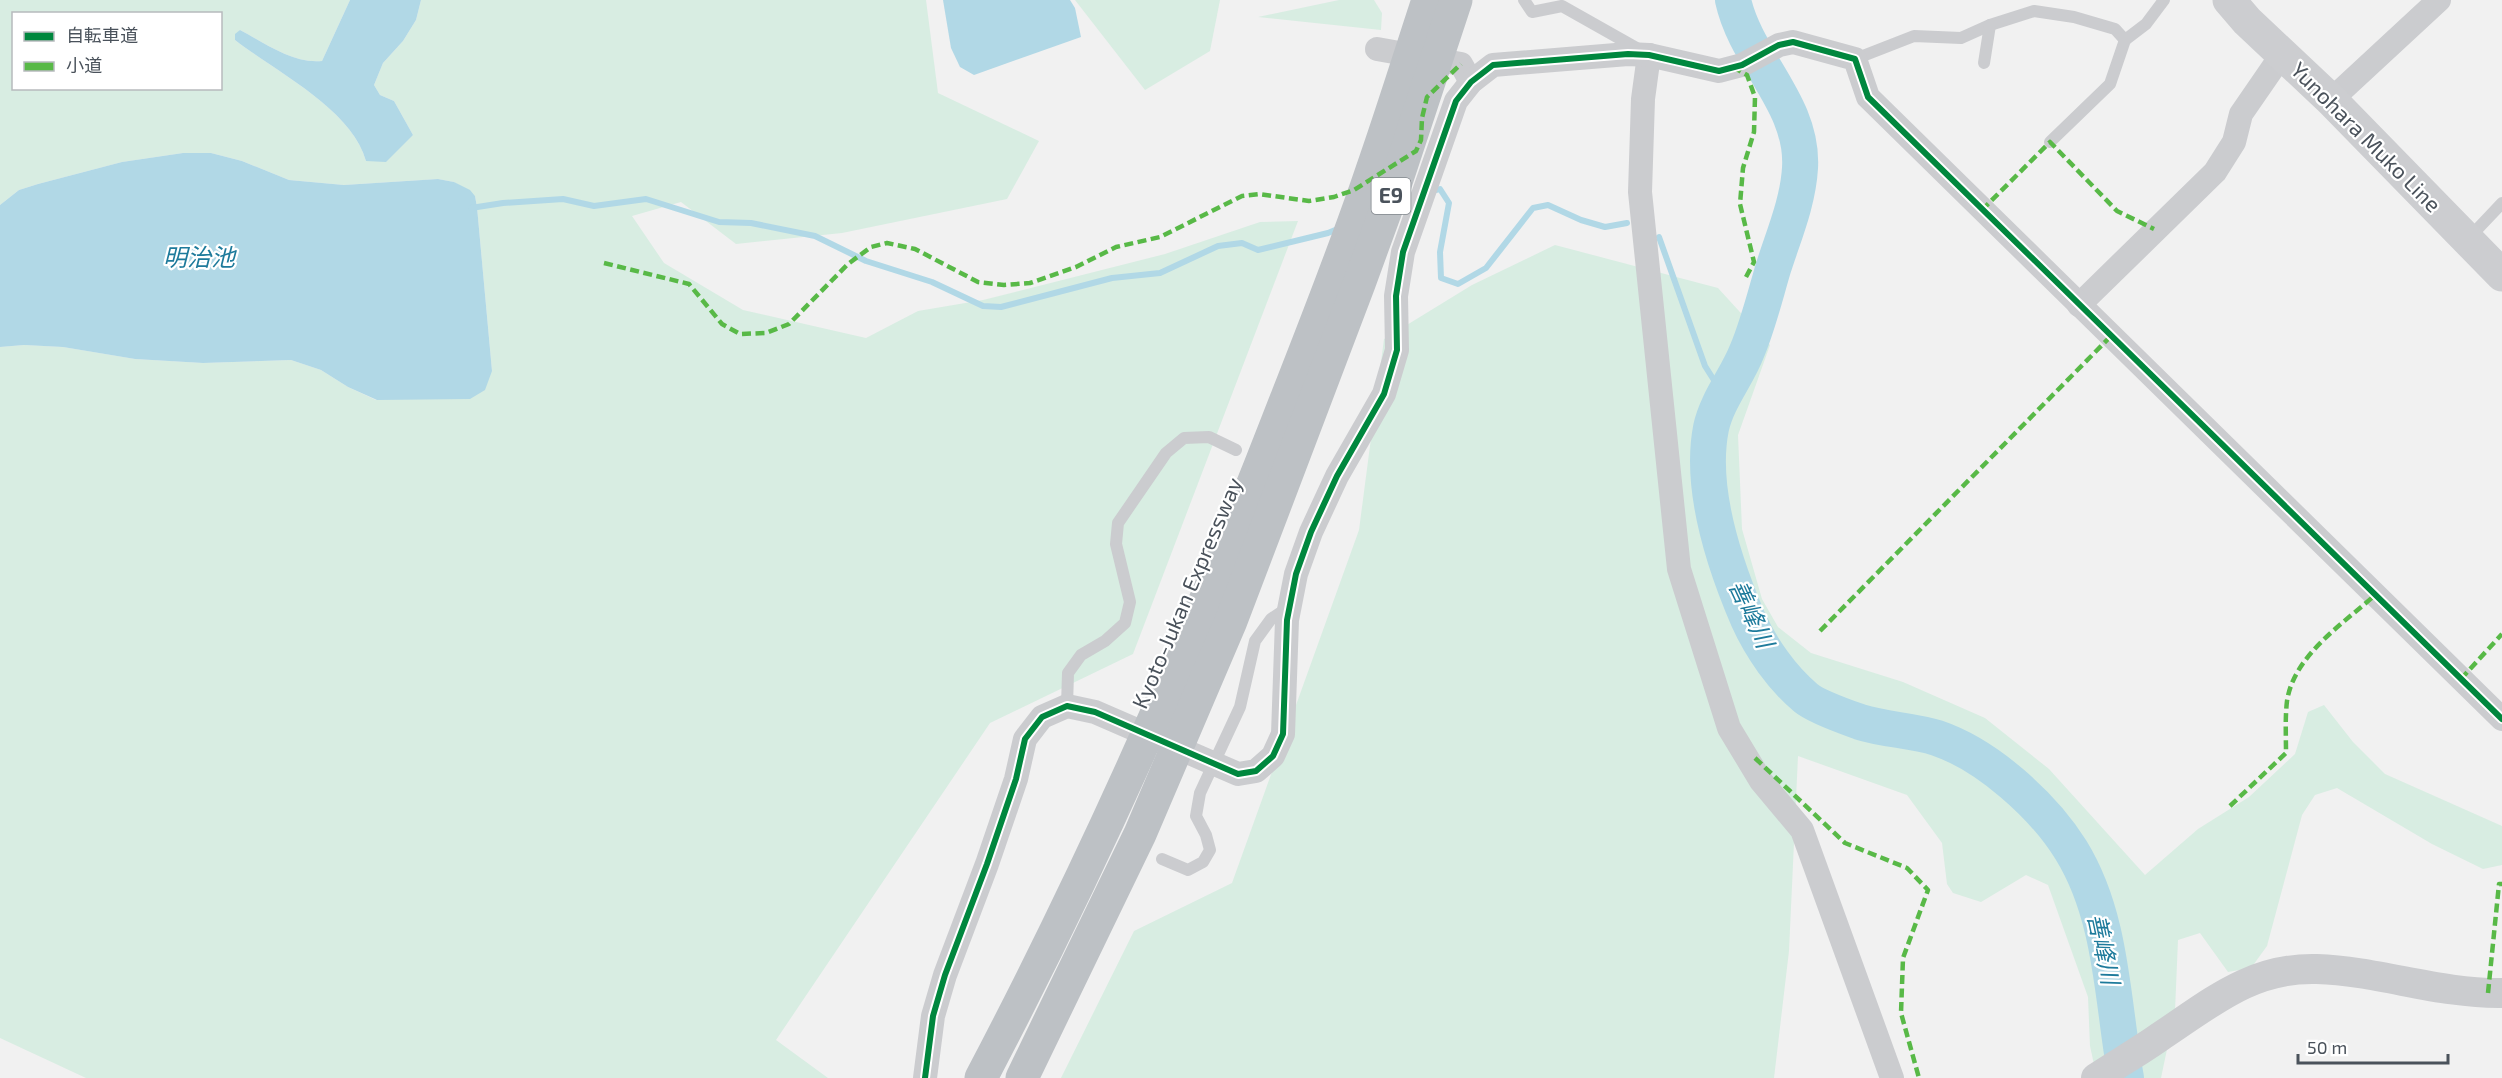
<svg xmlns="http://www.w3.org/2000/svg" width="2502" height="1078" viewBox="0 0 2502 1078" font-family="'Exo 2','Noto Sans JP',sans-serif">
  <rect width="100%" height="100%" fill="#f1f1f1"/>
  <g fill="#d8ede2" fill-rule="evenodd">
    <path d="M0 0H350L322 61C293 64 265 43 240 30L235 40C276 72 352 109 366 161L413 135 394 101 380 95 374 85 383 63 403 41 416 20 421 0H926L938 93 1039 141 1007 199 842 233 736 244 681 202 632 216 664 263 743 310 866 338 918 311 983 300 1165 254 1260 222 1298 221 1133 654 990 723 776 1040 828 1078H86L0 1038V347L24 345 63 347 135 359 203 363 291 360 321 370 348 387 376 400 492 371 477 207 475 196 454 182 438 179 344 185 289 180 242 161 211 153H183L122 162 38 184 19 190 0 205ZM14 14H220V88H14Z"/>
    <path d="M1075 0H1220L1210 51 1145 90Z"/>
    <path d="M1339 0H1374L1382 13 1381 30 1258 17Z"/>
    <path d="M1555 245 1718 288 1770 345 1738 435 1742 529 1762 599 1778 627 1811 653 1903 682 1985 718 2049 769 2145 875 2198 829 2249 797 2295 754 2308 712 2324 705 2353 742 2385 774 2502 826V865L2483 869 2432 844 2337 788 2315 795 2302 815 2267 946 2251 968 2228 972 2200 933 2178 940 2175 1011 2161 1078H2097L2090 1046 2088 997 2048 885 2026 875 1981 902 1953 893 1947 884 1942 843 1907 795 1798 756 1789 951 1774 1078H1061L1134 931 1232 883 1359 530 1384 339 1472 285Z"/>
  </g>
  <g fill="#b1d8e6">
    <path d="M350 0H421L416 20 403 41 383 63 374 85 380 95 394 101 413 135 386 162 366 161C352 109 276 72 235 40V34L240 30C265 43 293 64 322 61Z"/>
    <path d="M943 0H1070L1075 8 1081 37 974 75 960 67 951 48Z"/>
    <path d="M183 153H211L242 161 289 180 344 185 438 179 454 182 470 190 475 196 477 207 492 371 485 390 470 399 377 400 348 387 321 370 291 360 203 363 135 359 63 347 24 345 0 347V205L19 190 38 184 122 162Z"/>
  </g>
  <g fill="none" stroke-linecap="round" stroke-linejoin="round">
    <g stroke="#b1d8e6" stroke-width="6">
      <path d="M1430 192 1440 189 1449 203 1440 252 1441 278 1458 284 1486 268 1533 208 1548 205 1581 220 1605 227 1627 223"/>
      <path d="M471 208 503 203 563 199 594 206 646 199 719 222 751 223 815 236 866 261 932 282 983 306 1001 307 1112 278 1160 273 1218 246 1242 243 1258 250 1328 233 1340 228"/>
      <path d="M1659 237 1705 366 1724 396"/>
    </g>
    <path stroke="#b1d8e6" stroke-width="36" d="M1733 0C1746 60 1804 104 1800 168 1798 203 1783 237 1773 269 1765 296 1758 325 1747 351 1737 377 1717 400 1711 428 1699 489 1724 563 1748 619 1761 648 1782 678 1806 698 1817 707 1846 717 1860 722 1885 730 1912 730 1937 738 1987 755 2043 805 2071 850 2113 918 2112 1002 2126 1078"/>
    <g stroke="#cbcccf" stroke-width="12">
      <path d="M1524 0 1532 12 1562 6 1640 50"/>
      <path d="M1855 59 1914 36 1961 38 1990 25 2034 11 2074 17 2115 29 2125 40 2146 24 2164 0"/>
      <path d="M1984 63 1990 25"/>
      <path d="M2050 142 2110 84 2125 40"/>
      <path d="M2468 239 2502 203"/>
      <path d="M1067 706 1068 673 1081 655 1105 641 1125 623 1130 602 1116 544 1118 523 1166 453 1184 438 1209 437 1236 450"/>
      <path d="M1162 859 1188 870 1203 862 1210 850 1206 835 1196 816 1200 793 1240 707 1255 641 1271 619 1289 607"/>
    </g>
    <g stroke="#cbcccf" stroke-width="24">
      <path d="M1377 49 1461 64 1471 82"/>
      <path d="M1649 55 1643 99 1640 192 1679 569 1729 728 1761 781 1802 830 1892 1078"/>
      <path d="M2331 100 2439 0"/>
      <path d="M2079 305 2215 172 2234 142 2241 114 2283 53"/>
      <path d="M925 1078 933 1016 945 975 987 864 1016 779 1025 739 1042 717 1067 706 1095 712 1238 774 1256 771 1273 756 1283 734 1287 620 1296 574 1311 532 1337 476 1384 394 1397 350 1396 296 1403 252 1456 101 1471 82 1493 65 1628 54 1649 55 1719 71 1742 65 1779 45 1793 42 1855 59 1868 97 2502 719"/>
    </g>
    <path stroke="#cbcccf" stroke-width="30" d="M2096 1078C2117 1064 2140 1051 2161 1036 2211 1003 2252 967 2317 969 2379 971 2439 994 2502 993"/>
    <path stroke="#cccdd0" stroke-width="33" d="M2229 0 2247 21 2331 100 2502 275"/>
    <g stroke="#bdc1c5" stroke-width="33">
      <path d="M981 1078C1093 865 1191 644 1278 420 1310 338 1343 256 1371 173 1391 116 1409 58 1428 0"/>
      <path d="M1022 1078 1140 834 1231 621 1359 284 1395 185 1456 0"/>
    </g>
    <g stroke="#58b947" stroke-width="4.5" stroke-dasharray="9 4.5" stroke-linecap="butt">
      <path d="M1733 67 1747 75 1755 97 1754 132 1743 168 1740 204 1754 262 1746 277"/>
      <path d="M1982 210 2050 142 2117 211 2154 229"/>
      <path d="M604 263 689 284 722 324 740 334 766 333 789 324 848 264 871 247 887 243 915 249 978 282 1004 285 1030 283 1076 267 1116 247 1160 237 1242 196 1259 194 1309 201 1334 197 1354 190 1416 151 1421 140 1422 118 1427 97 1461 64"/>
      <path d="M1820 631 2111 336"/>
      <path d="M2461 679 2502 634"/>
      <path d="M1755 758 1845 843 1907 868 1928 890 1903 958 1901 1013 1919 1078"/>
      <path d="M2230 806 2286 753C2286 736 2285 718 2287 701 2294 655 2343 624 2375 595"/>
      <path d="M2488 993 2499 884H2502"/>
    </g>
    <g stroke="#fff" stroke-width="10">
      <path id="cycleway" d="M925 1078 933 1016 945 975 987 864 1016 779 1025 739 1042 717 1067 706 1095 712 1238 774 1256 771 1273 756 1283 734 1287 620 1296 574 1311 532 1337 476 1384 394 1397 350 1396 296 1403 252 1456 101 1471 82 1493 65 1628 54 1649 55 1719 71 1742 65 1779 45 1793 42 1855 59 1868 97 2502 719"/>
    </g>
    <use href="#cycleway" stroke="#00873e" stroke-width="6"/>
  </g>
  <g text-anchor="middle" stroke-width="4.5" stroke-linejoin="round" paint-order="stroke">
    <rect fill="#fff" stroke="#80868c" stroke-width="1.5" x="1371.5" y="178" width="39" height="36" rx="4.5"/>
    <g font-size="21" font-weight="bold" fill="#4a525b">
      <text x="1391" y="203">E9</text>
    </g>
    <g font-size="22" fill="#4a525b" stroke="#fff">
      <text transform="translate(2366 137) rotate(45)" y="8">Yunohara Muko Line</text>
      <text transform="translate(1187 593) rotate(-67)" y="8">Kyoto-Jukan Expressway</text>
    </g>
    <g font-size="24" font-style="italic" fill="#1d7a9b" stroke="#fff">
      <text x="199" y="266">明治池</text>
      <text transform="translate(1751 614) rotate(65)" y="8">善峰川</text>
      <text transform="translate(2103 949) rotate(78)" y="8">善峰川</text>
    </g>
  </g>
  <rect x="12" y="12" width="210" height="78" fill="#ffffff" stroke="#b7babd" stroke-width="1.5"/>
  <rect x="24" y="32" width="30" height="9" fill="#00873e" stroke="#b7babd" stroke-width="1.5"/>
  <text x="66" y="42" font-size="18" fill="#4a525b">自転車道</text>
  <rect x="24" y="62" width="30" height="9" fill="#58b947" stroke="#b7babd" stroke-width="1.5"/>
  <text x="66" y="72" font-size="18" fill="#4a525b">小道</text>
  <path d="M2298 1054v9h150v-9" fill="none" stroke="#4a525b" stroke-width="3"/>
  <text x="2307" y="1054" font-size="18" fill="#4a525b" stroke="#ffffff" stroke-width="4.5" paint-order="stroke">50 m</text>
</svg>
